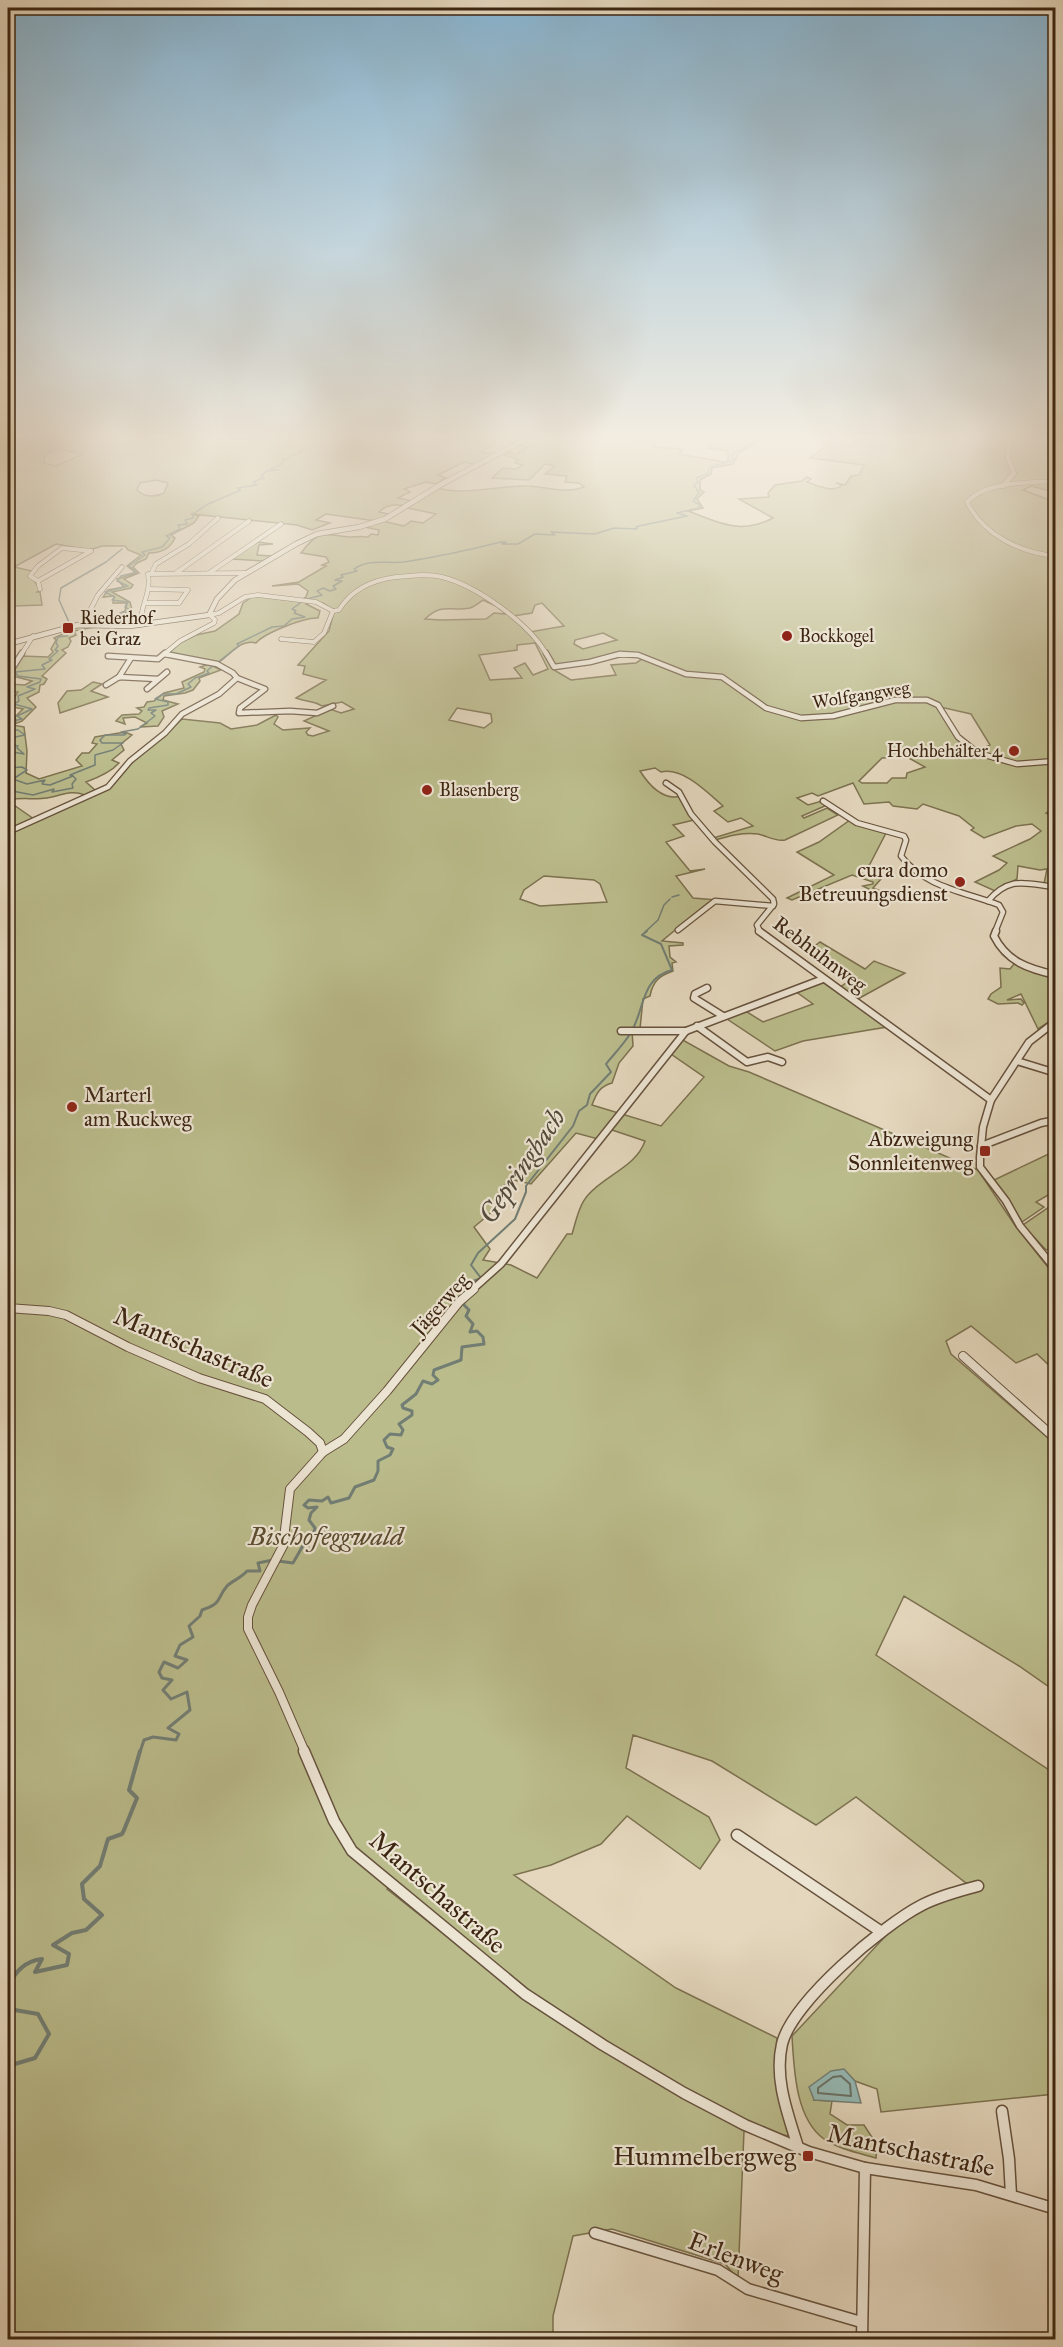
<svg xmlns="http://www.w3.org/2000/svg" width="1063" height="2347" viewBox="0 0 1063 2347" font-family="'IM FELL Great Primer',serif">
  <rect width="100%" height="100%" fill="#e4d7bd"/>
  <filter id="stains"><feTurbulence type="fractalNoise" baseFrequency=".00333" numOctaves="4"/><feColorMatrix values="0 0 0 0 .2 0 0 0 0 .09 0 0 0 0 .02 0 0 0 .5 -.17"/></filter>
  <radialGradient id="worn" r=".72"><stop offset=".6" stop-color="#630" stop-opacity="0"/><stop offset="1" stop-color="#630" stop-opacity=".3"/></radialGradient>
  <g fill="#bbbc8c" stroke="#7c714f" stroke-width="1.5" fill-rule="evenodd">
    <path d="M8 439H496L495 443 481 452 498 454 477 465 464 462 438 475 446 478 436 484 426 482 404 489 410 492 398 498 413 501 405 506C395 504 386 505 379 512L392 515 376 521 326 514 316 520 330 523 312 530 297 525 191 514 199 516 194 523 171 535 175 538C170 549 161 553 149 553L146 559 137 563 133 567 139 573 124 579 133 585 131 588 112 592 130 602 132 610 99 624H95L125 611 127 603H113L114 596 103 597 108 590 124 587 117 579 136 573 127 566 141 555 128 550 125 546H102L90 550 56 544 14 567 32 571 30 575 40 589 37 592H40L42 605 13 606 8 619ZM57 449 83 454 56 466 44 463 45 454ZM156 480 168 483 164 493C156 497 145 498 137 490L140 483Z"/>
    <path d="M528 439 551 440 547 443C557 445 565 441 574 439 596 435 633 440 656 442L653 447 683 449 679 454 724 462 728 461V451L708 448 718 439H763L739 453 733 464 712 468 711 474 700 480V490L704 492 697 499 703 508 688 511C720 523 740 535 773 518L739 499 769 497 768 493 775 485 802 481 807 477 811 479 807 482C819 486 832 493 843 485L836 483 845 485 851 476 859 475 864 465 810 458 835 439H1055V492L1031 486 1023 490 1055 502V525L1051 529 1056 530V791L1049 794 1056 806 1046 813 1055 817V886L1044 884 1047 869 1040 870 1018 866 1017 879 995 891 975 882 999 870 1007 863 993 856 1030 839 1041 831 1032 824 1016 826 984 838 971 830 974 828 959 816 923 804 917 809 893 806 889 802 864 804 853 783 818 796 812 793 797 798 808 805 822 801 827 805 802 816 804 818 827 808 838 815 785 840C776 842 767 836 758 834 743 832 729 836 715 840L713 838 753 826 741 818 728 822 714 811 723 806C707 792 683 767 661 772L655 768 640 771C649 785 663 801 681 796L694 820 673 825 684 836 666 842 690 871 705 869 676 876 693 898 717 900 708 903 662 941 683 943V945L669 946 670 957 676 962 672 963 673 971C659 976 653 981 650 996L643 999 640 1029 632 1030 633 1046 619 1063 612 1083C600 1086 596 1094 592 1105L661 1126 704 1077 671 1054 681 1039 729 1066 749 1072 978 1170 1016 1227 1055 1276V1371L1037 1354 1016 1363 971 1326 946 1341 951 1354 1055 1444V1691L1019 1666 904 1596 876 1655 1055 1774V2094L881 2112 877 2089 855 2081 844 2070 814 2100 832 2101 830 2114 847 2125H864L877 2145 876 2158C859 2153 838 2149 824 2139 795 2118 794 2068 792 2036L894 1927 928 1908 977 1887 966 1883 856 1797 816 1825 712 1761 633 1735 626 1768 709 1817 720 1840 700 1869 627 1816 601 1844 551 1865 514 1875 676 1988 777 2038V2068L792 2131 788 2136C756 2131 726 2110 698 2095 644 2066 592 2035 542 2000 490 1963 442 1922 392 1882L387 1889 468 1953 602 2050 744 2131 738 2279 725 2264 612 2229 573 2236 553 2316V2339L8 2340V831L111 788 137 757 164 737 182 719 220 723 231 729 257 725 276 715 278 717 274 724 283 730 310 728 306 732 308 735 313 736 329 731 304 721 330 709 341 713 354 709 342 702 322 706C313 700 305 702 296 698L326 680 303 674 305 666 298 665 329 631 334 612 339 609H332L323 603 301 600 306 597 308 591 298 584 272 586 299 582 326 566 322 565 329 562 326 557 301 553C319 529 323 534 349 537 356 537 361 536 368 537L371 534 378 535 379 530 365 527 382 521 404 526 411 521 423 523 436 514 407 508 437 488C465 496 499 485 529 486 547 487 566 494 584 487L579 483 565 482 567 476 545 474 555 466 545 464 529 480 492 478 503 468 516 469 523 465 515 463 518 460 502 454 506 452 517 454 528 447 518 445ZM483 600 496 606 506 614 494 613 486 619 441 620 425 619C443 602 450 612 470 608 474 607 479 603 483 600ZM542 603 564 626 530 632 513 616 532 613 535 605ZM603 633 617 640 583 649 574 644 575 640ZM535 643 548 669 533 675 525 663 514 668 522 678 490 680 479 655 517 650V645ZM628 655 644 658 636 663 611 665 616 675 571 680 554 670ZM936 706 971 714 990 745 975 752 953 731ZM457 708 491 714 492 722 484 728 449 720ZM907 757 925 767 907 773 906 778H892L887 783H862L859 781 882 758ZM544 876 594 880 600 884 607 902 540 906 520 899 524 890ZM606 1128 645 1141C636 1167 605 1175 588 1195 579 1205 576 1221 572 1234H567L537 1278 511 1265 483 1260 490 1249 474 1227 493 1211 501 1187 514 1180 531 1184 576 1133 598 1139Z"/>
    <path d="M257 542 273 544 259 545 257 555 272 556 263 561 230 559Z"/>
    <path d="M267 596 310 601 306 604 320 611 318 618C304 617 263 634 256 643 240 639 231 654 218 663L169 653 180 643 196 635 215 631 239 614 243 603 252 597Z"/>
    <path d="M79 625 95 627 74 631 76 635 69 638 71 641 68 647 62 650 66 653 42 676 47 679 44 684 40 685 39 692 27 698 36 707 22 721 12 725 24 727 27 751 26 773 39 779 82 766 76 760 82 753H89L97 744 92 743 95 737 125 732 132 735 121 744 124 750 112 760 119 763C111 772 97 778 86 782L95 790 85 795C70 789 61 796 47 798 34 800 22 797 8 800V721H16L15 717 23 709 8 706 18 692 8 691V684L25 685 32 681 9 675 21 656 48 657 53 652 51 649 56 640 54 638 63 634 59 630Z"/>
    <path d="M209 664 221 670 199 678 200 681 193 690 185 693 164 696 163 700 178 704 162 711 164 717 158 726 140 727 147 723 135 717 123 718 125 724 116 721 122 715 139 714 142 711 137 708 144 707 147 702 154 701 164 693 184 688 182 682 204 672 205 669 200 667Z"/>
    <path d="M93 682 102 684 91 691 108 697 60 713 58 703 67 691 81 690Z"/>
    <path d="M11 803 34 819 8 830V806Z"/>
    <path d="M850 820 887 831 870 864 859 872 874 878 881 879 873 888C887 894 892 895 906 895L907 897C891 906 879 894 863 886L873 884V882L852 875 792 900 787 898 834 875 797 852 819 842Z"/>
    <path d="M820 942 865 969 874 961 905 973 856 1000 839 988 850 980 807 952Z"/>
    <path d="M1014 964 1055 977V1018L1038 1029 1021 994 1007 1000 1021 999 1024 1003 1022 1005 1018 1003 998 1004 988 999 991 994 1001 987 1000 968 1010 969Z"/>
    <path d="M822 982 887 1027 803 1041 775 1051 724 1017 744 1010 763 1022 813 1004 795 991Z"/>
    <path d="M1055 1151V1191L1036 1202 1044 1207 1022 1222 994 1180Z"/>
    <path d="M1055 1203V1247L1046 1250 1023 1225Z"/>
  </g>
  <path fill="#95b9b5" stroke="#727e74" stroke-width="1.5" d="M844 2069 855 2081 861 2103 814 2100 809 2087 831 2071Z"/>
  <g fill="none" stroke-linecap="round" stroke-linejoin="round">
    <path stroke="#697064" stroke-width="2" d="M841 2076 850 2084 851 2096 818 2093V2088L833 2077Z"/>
    <g stroke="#727e74" stroke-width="1.5">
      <path d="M69 622 59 600 61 588 106 562 122 549"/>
      <path d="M96 624 130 610 125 607 128 602 112 600 115 597 105 592 128 586 117 581 121 576 137 572 129 566 145 555 142 552 162 547 170 538 166 536 180 529 178 525 187 524 185 520 193 518V514L208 504 241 490 237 488 257 485 253 482 264 478 261 477 266 471 279 470 271 469 282 464 283 460 301 452 298 451 324 444 318 441 323 439"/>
      <path d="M8 722 22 719 17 716 32 709 14 704 19 701 18 696 35 689 27 687 40 682 41 679 18 676 15 672 45 669 42 665 52 660 49 659 58 651 55 650 58 646 56 643 58 637 67 636V629"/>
      <path d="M8 730H18L25 735 15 737 8 743"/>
      <path d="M8 744 18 746 17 748 24 754 13 752 8 756"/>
      <path d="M8 768 22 767 27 770 13 779 27 784 45 780 42 784 50 785 73 776 76 779 72 784 73 788 52 792 54 789 33 795 12 791 8 795"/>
      <path d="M73 776 70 775 95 765V755L113 750 123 743H102L100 740 105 735H124L126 734 121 732 138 729 155 716 151 713 156 710H148L149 708 168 705V702L155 699 163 694H176L191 687 188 684 195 678 209 673 207 671 209 669 239 646 237 644 272 627 284 626 292 619 305 617 294 613 296 611 292 609 304 600 322 595 317 591 323 588 330 591 336 589 333 586 342 581 335 580 343 577 341 575 357 571 354 569C370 558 386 564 404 562 437 557 469 550 501 542H506L502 544H518L535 534 555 535 551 532 595 534 614 528 637 529 636 527 639 526 687 516 677 513 699 508 700 505 693 501 699 493 694 485 698 482 696 478 707 474 710 467 735 460 731 456 736 451 746 448 744 447 758 439"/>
      <path d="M672 897 679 895"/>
      <path d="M645 932 658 920 664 905 670 899"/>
    </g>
    <path stroke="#727e74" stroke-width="2" d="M470 1288 468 1283 481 1278 471 1265 478 1253 515 1219 526 1192V1186L573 1126 579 1111 587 1105 590 1094 611 1072 606 1064C614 1054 623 1045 630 1034 645 1011 640 978 672 970L661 944 642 935 647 931"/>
    <g stroke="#727e74" stroke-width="3">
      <path d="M278 1561 293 1563 305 1542 312 1538 315 1528 309 1520 311 1513 317 1507 308 1508 304 1505 309 1500 322 1501 328 1497 331 1503 349 1498 355 1487 374 1480 378 1471V1461L390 1455 393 1449 387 1447 384 1440 390 1434 401 1435 403 1430 399 1424 412 1415V1411L403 1408 402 1405 416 1394 423 1381 432 1384 438 1380 433 1375 434 1370 461 1360 462 1347 484 1344 483 1337 477 1331 470 1332 473 1324 466 1316 469 1310 463 1304 466 1300"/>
      <path d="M140 1752 144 1740 153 1737 176 1740 179 1734 168 1728 190 1710 187 1692 171 1699 163 1690 172 1680 162 1678 159 1672 164 1662 178 1668 187 1660 175 1656 180 1645 193 1637 189 1626 200 1616 202 1610C223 1603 216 1599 227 1586 232 1581 241 1578 247 1571H260L258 1563 273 1560"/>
    </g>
    <g stroke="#727e74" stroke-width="4">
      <path d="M8 1986C16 1971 25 1961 42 1959L35 1972 67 1965 69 1954 53 1945 72 1933 86 1930 102 1915 84 1899 82 1884 100 1866 108 1839 122 1834 124 1830 137 1798 129 1790 140 1751"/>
      <path d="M8 2005 9 2009 38 2014 49 2034 35 2058 8 2066"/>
    </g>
    <g stroke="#67523d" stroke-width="5">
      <g id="minor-far4">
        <path d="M1056 481C1029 483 986 481 967 502 983 535 1021 553 1056 556"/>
        <path d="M152 572 156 564 189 544 218 518"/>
        <path d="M176 573 249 521"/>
        <path d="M209 573 281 524"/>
        <path d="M38 581 91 551"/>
        <path d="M40 589 38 581 30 576 38 566 62 548 91 551"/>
        <path d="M147 603H179L188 590 149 589"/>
        <path d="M333 611 339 610C352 589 372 580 396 577 411 576 427 573 442 577 477 586 529 623 547 655"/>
        <path d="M210 615 219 613 245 597 258 595 316 602 333 611"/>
        <path d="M83 624 98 595 122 567"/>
        <path d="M141 625C139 607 152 593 148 574L245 573"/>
        <path d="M281 639 314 642 324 633 333 611"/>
        <path d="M165 654 169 655"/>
        <path d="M21 655 33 636"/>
        <path d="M163 655 180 641 214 623 215 620 210 615"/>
        <path d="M618 655H634"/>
      </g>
    </g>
    <g stroke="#67523d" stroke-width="7">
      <g id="minor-far3">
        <path d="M546 653 554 667 590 662 620 654 638 655 686 674 722 677 766 708 801 718 833 716 895 700H927L938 705 958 737 978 753 1017 764 1056 761"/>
        <path d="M165 654 217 664 233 673 237 678 265 689 240 708 239 713 290 711 317 713 333 706"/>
        <path d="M108 656 158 659 165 653"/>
        <path d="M8 675 22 653"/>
        <path d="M119 677 131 658"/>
        <path d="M106 685 119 677 158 679"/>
        <path d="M147 689 167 672"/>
        <path d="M666 783 679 792 691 814 715 842 773 899 774 904 757 925 760 932"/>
        <path d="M823 801 857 823 904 836 906 840 901 856C924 887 965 892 999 905L1003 912 995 932"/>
        <path d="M8 832 108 787 130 761 165 733 182 714 219 694 237 678"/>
        <path d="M988 901C1010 875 1026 884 1056 887"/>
        <path d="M678 930 715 901 773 906"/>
      </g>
    </g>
    <g stroke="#67523d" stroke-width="9">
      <g id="minor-far2">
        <path d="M759 931 991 1100"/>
        <path d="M996 931 994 936C1007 962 1029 969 1056 975"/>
        <path d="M707 988 695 994 694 998 723 1016"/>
        <path d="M1056 1021 1029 1042 991 1100 983 1127 980 1157V1167L1006 1201 1020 1226 1056 1270"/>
        <path d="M697 1026 747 1062 768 1057 782 1062"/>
        <path d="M621 1031H686"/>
        <path d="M1017 1061 1056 1073"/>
        <path d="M981 1146 1041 1123 1056 1120"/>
        <path d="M472 1290 501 1264 686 1031 823 979"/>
      </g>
    </g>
    <g stroke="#67523d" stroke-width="10">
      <g id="minor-far1">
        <path d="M8 1308 49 1311 66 1315 128 1347 199 1378 265 1399 308 1432 320 1443 323 1452"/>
        <path d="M963 1356 1056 1439"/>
        <path d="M305 1752 279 1692 248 1629V1617L252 1605 283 1546 290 1489 323 1452 344 1439 387 1391 459 1302 474 1289"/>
      </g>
    </g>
    <g stroke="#67523d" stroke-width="13">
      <g id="minor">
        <path d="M304 1751 334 1821 352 1851 525 1994 603 2045 684 2093 745 2125 809 2152 865 2168 976 2185 1056 2209"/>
        <path d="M737 1835 880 1931"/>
        <path d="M1002 2111 1009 2159 1011 2195"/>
        <path d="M798 2147C788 2114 774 2079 782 2044 792 2002 883 1925 922 1905 940 1896 959 1891 978 1886"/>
        <path d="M595 2233 718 2270 748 2289 861 2322"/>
        <path d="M862 2340 865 2168"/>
      </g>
    </g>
    <g stroke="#67523d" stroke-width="6">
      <g id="tertiary">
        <path d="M1003 486 1014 473 1008 458 1009 439"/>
        <path d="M8 644 78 625 130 626 209 615 217 599 235 580 296 544 317 534 359 527 385 519 440 485 526 439"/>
      </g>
    </g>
    <use href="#minor-far4" stroke="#ede5d4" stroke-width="4"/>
    <use href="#minor-far3" stroke="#ede5d4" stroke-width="4.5"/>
    <use href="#minor-far2" stroke="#ede5d4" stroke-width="6"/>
    <use href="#minor-far1" stroke="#ede5d4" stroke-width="8"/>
    <use href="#minor" stroke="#ede5d4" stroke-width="10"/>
    <use href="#tertiary" stroke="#ede5d4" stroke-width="4.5"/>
  </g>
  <linearGradient id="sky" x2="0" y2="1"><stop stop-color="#87b6d4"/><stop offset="0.57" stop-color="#f3ede1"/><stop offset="1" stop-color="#f3ede1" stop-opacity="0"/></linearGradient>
  <rect width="1063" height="767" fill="url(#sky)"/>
  <g fill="#8f2418" stroke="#ede5d4" stroke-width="2">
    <rect x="62" y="622" width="12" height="12" rx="3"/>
    <circle cx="787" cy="636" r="6"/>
    <circle cx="1014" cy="751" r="6"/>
    <circle cx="427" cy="790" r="6"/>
    <circle cx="960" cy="882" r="6"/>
    <circle cx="72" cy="1107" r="6"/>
    <rect x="979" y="1145" width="12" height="12" rx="3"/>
    <rect x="802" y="2150" width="12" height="12" rx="3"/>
  </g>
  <g text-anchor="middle" stroke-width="4.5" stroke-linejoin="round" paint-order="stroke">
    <g font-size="18" fill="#3d2612" stroke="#ede5d4" text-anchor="start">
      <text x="80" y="624">Riederhof<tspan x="80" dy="21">bei Graz</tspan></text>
      <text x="799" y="642">Bockkogel</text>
      <text x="1002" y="757" text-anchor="end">Hochbehälter 4</text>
      <text x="439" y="796">Blasenberg</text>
    </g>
    <g font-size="18" fill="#3d2612" stroke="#ede5d4">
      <text transform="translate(861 695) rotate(-9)" y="6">Wolfgangweg</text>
    </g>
    <g font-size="21" fill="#3d2612" stroke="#ede5d4" text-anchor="end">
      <text x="948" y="877">cura domo<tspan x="948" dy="24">Betreuungsdienst</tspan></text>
      <text x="84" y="1102" text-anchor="start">Marterl<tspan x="84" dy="24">am Ruckweg</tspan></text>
      <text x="973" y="1146">Abzweigung<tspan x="973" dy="24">Sonnleitenweg</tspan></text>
    </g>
    <g font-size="21" fill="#3d2612" stroke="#ede5d4">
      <text transform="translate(820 954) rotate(37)" y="7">Rebhuhnweg</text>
      <text transform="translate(440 1304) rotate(-48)" y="7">Jägerweg</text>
    </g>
    <g font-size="26" fill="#3d2612" stroke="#ede5d4">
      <text transform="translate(194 1347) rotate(23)" y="9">Mantschastraße</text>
      <text transform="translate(438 1892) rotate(41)" y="9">Mantschastraße</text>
      <text transform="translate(911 2150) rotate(12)" y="9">Mantschastraße</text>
      <text transform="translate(736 2257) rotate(21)" y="9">Erlenweg</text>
    </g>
    <g font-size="26" font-style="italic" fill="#5c4c30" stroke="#ede5d4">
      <text x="326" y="1545">Bischofeggwald</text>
    </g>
    <g font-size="26" fill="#3d2612" stroke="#ede5d4" text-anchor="end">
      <text x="796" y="2165">Hummelbergweg</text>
    </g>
    <g font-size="27" font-style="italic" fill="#534b3b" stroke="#ede5d4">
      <text transform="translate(522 1166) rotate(-56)" y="9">Gepringbach</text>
    </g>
  </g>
  <rect width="1063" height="2347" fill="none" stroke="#e4d7bd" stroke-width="30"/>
  <rect x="9" y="9" width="1045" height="2329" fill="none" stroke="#3d2612" stroke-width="3"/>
  <rect x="15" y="15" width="1033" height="2317" fill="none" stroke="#3d2612" stroke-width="1.5"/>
  <rect width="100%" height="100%" filter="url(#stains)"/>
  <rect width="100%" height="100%" fill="url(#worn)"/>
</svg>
